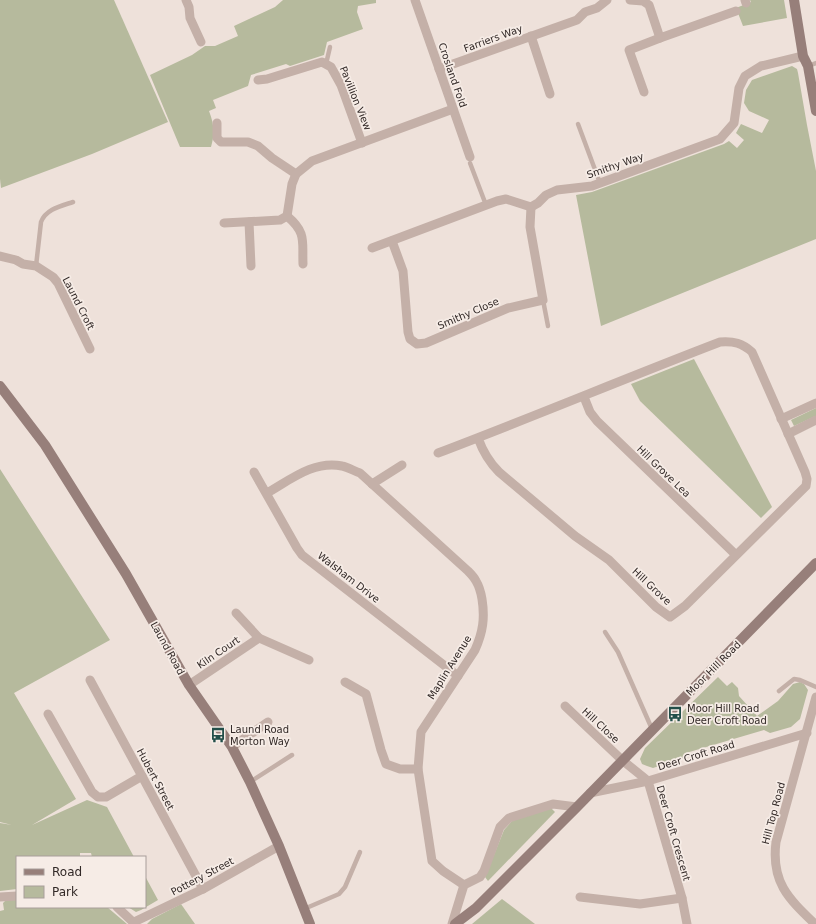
<svg xmlns="http://www.w3.org/2000/svg" width="816" height="924" viewBox="0 0 816 924" font-family="'DejaVu Sans',sans-serif">
  <rect width="100%" height="100%" fill="#eee1da"/>
  <g fill="#b6ba9d">
    <path d="M0 0H114L168 122 92 154 1 188 0 179Z"/>
    <path d="M283 0H376V3L358 6 357 12 363 29 327 42 324 55 290 66 286 64 251 75 248 86 213 100 216 108 209 111C214 124 215 133 211 147H180L150 75 192 55 205 46H215L238 36 234 26 275 7Z"/>
    <path d="M750 0H784L787 18 743 26 736 8 751 2Z"/>
    <path d="M792 66 797 69 798 73 807 125 816 171V239L601 326 576 195 592 192 724 144 729 141 737 148 744 140 736 133 741 124 762 133 769 120 749 111 744 103 746 90 752 80Z"/>
    <path d="M694 359 772 507 761 518 640 401 631 384Z"/>
    <path d="M816 408V416L794 426 791 420Z"/>
    <path d="M0 469 110 640 14 693 76 799 32 825 87 800 107 807 134 857H92L91 853H80V857H17V889L0 891V823L12 825 0 822Z"/>
    <path d="M718 677 727 686 732 682 738 688 739 696 757 716 778 701 793 684 800 682 804 684 808 690 800 719 791 727 770 733 764 730 686 753 683 758 653 768 647 766 642 764 640 759 645 748Z"/>
    <path d="M551 808 555 812 488 881 485 877 504 830 512 821Z"/>
    <path d="M145 876 158 900 141 910 136 912 128 907H145Z"/>
    <path d="M17 897V907H107L127 924H0V911L4 910 3 903 6 900Z"/>
    <path d="M502 899 535 924H472Z"/>
    <path d="M181 904 195 924H147L152 919Z"/>
  </g>
  <g fill="none" stroke-linecap="round" stroke-linejoin="round">
    <g stroke="#c4b0a8" stroke-width="4.5">
      <path d="M326 64 330 47"/>
      <path d="M808 66 816 63"/>
      <path d="M578 124 600 183"/>
      <path d="M470 163 486 205"/>
      <path d="M36 266 41 222C46 209 61 206 73 202"/>
      <path d="M543 300 548 326"/>
      <path d="M605 632 618 652 652 729"/>
      <path d="M779 691 794 679 800 680 816 687"/>
      <path d="M250 782 292 755"/>
      <path d="M304 909 339 894 345 887 360 852"/>
    </g>
    <g stroke="#c4b0a8" stroke-width="9">
      <path d="M186 0 189 7 190 18 201 42"/>
      <path d="M415 0 470 157"/>
      <path d="M630 0 643 1 649 5 660 38 736 11"/>
      <path d="M745 0 746 3"/>
      <path d="M531 36 550 94"/>
      <path d="M439 69 577 20 585 12 597 8 607 0"/>
      <path d="M258 80 267 79 322 62 331 67 341 85 362 143"/>
      <path d="M644 92 629 50 660 38"/>
      <path d="M217 123V138L221 142H248L258 146 272 158 296 174"/>
      <path d="M287 216C307 233 302 241 303 264"/>
      <path d="M249 222 251 266"/>
      <path d="M224 223 280 220 287 216 292 184 296 174 312 161 453 109"/>
      <path d="M392 241 403 271 408 332 410 339 417 344 426 343 508 308 543 300 530 227 531 207"/>
      <path d="M372 248 497 201 506 199 531 207 538 203 546 195 557 190 592 186 720 139 734 123 739 88 745 76 761 66 803 56"/>
      <path d="M0 256 16 260 23 264 36 266 53 277 58 283 90 349"/>
      <path d="M584 397 590 412 597 421 736 555"/>
      <path d="M781 419 816 403"/>
      <path d="M788 434 816 420"/>
      <path d="M438 453C533 417 626 378 720 342 734 341 742 343 752 352L805 472 807 479 806 486 685 606 670 617 656 607 609 560 575 536 499 472C489 462 483 452 478 438"/>
      <path d="M254 472 297 548 302 555 458 676"/>
      <path d="M372 484 402 465"/>
      <path d="M267 493C290 480 314 460 342 466 348 467 354 471 360 473L468 571C471 574 474 577 476 581 479 586 481 593 482 599 485 618 483 632 475 650L421 732 418 769 432 861 443 871 464 885"/>
      <path d="M236 613 259 638 309 660"/>
      <path d="M90 680 203 889"/>
      <path d="M345 682 366 694 381 750 386 764 400 769H418"/>
      <path d="M189 685 259 638"/>
      <path d="M565 706 622 760 648 781 682 898 687 924"/>
      <path d="M48 714 92 792 98 797H106L142 776"/>
      <path d="M232 747 268 722"/>
      <path d="M590 793 648 781 807 733"/>
      <path d="M0 897 17 896"/>
      <path d="M580 897 640 904 682 898"/>
      <path d="M117 907 135 924"/>
      <path d="M134 922 203 889 279 846"/>
      <path d="M452 924 464 885 480 877 484 871 500 827 509 818 553 804 577 807"/>
      <path d="M815 924C788 898 771 882 776 842L816 697"/>
    </g>
    <g stroke="#977f7a" stroke-width="10">
      <path d="M794 0 803 56 808 66 816 111"/>
      <path d="M0 386 45 445 126 574 189 685 232 747 250 782 279 846 310 924"/>
      <path d="M455 924 476 908 577 807 816 563"/>
    </g>
  </g>
  <defs>
    <g id="bus-bare" transform="scale(1.2)"><path d="M-5-6H5V4H4V6H2V4H-2V6H-4V4H-5ZM-3.5-4V0h7V-4ZM-3.5 1.2v1.5H-2V1.2ZM2 1.2v1.5H3.5V1.2Z" fill="#224e49" stroke="#f6ece6" stroke-width="2.5" paint-order="stroke"/></g>
  </defs>
  <g fill-rule="evenodd">
    <use href="#bus-bare" x="675" y="714"/>
    <use href="#bus-bare" x="218" y="735"/>
  </g>
  <g text-anchor="middle" stroke-width="3.5" stroke-linejoin="round" paint-order="stroke">
    <g font-size="10" fill="#322927" stroke="#f6ece6">
      <text transform="translate(493 38) rotate(-20)" y="4">Farriers Way</text>
      <text transform="translate(453 75) rotate(71)" y="4">Crosland Fold</text>
      <text transform="translate(356 98) rotate(68)" y="4">Pavillion View</text>
      <text transform="translate(615 165) rotate(-19)" y="4">Smithy Way</text>
      <text transform="translate(79 303) rotate(63)" y="4">Laund Croft</text>
      <text transform="translate(468 313) rotate(-23)" y="4">Smithy Close</text>
      <text transform="translate(664 471) rotate(44)" y="4">Hill Grove Lea</text>
      <text transform="translate(349 577) rotate(38)" y="4">Walsham Drive</text>
      <text transform="translate(652 586) rotate(43)" y="4">Hill Grove</text>
      <text transform="translate(168 648) rotate(61)" y="4">Laund Road</text>
      <text transform="translate(218 652) rotate(-34)" y="4">Kiln Court</text>
      <text transform="translate(449 667) rotate(-58)" y="4">Maplin Avenue</text>
      <text transform="translate(713 668) rotate(-45)" y="4">Moor Hill Road</text>
      <text transform="translate(601 725) rotate(43)" y="4">Hill Close</text>
      <text transform="translate(696 755) rotate(-17)" y="4">Deer Croft Road</text>
      <text transform="translate(156 779) rotate(62)" y="4">Hubert Street</text>
      <text transform="translate(773 813) rotate(-75)" y="4">Hill Top Road</text>
      <text transform="translate(674 833) rotate(74)" y="4">Deer Croft Crescent</text>
      <text transform="translate(202 876) rotate(-28)" y="4">Pottery Street</text>
    </g>
    <g font-size="10" fill="#322927" stroke="#f6ece6" text-anchor="start">
      <text x="687" y="712">Moor Hill Road<tspan x="687" dy="12">Deer Croft Road</tspan></text>
      <text x="230" y="733">Laund Road<tspan x="230" dy="12">Morton Way</tspan></text>
    </g>
  </g>
  <rect x="16" y="856" width="130" height="52" fill="#f6ece6" stroke="#a89e9a"/>
  <rect x="24" y="869" width="20" height="6" fill="#977f7a" stroke="#a89e9a"/>
  <text x="52" y="876" font-size="12" fill="#322927">Road</text>
  <rect x="24" y="886" width="20" height="12" fill="#b6ba9d" stroke="#a89e9a"/>
  <text x="52" y="896" font-size="12" fill="#322927">Park</text>
</svg>
